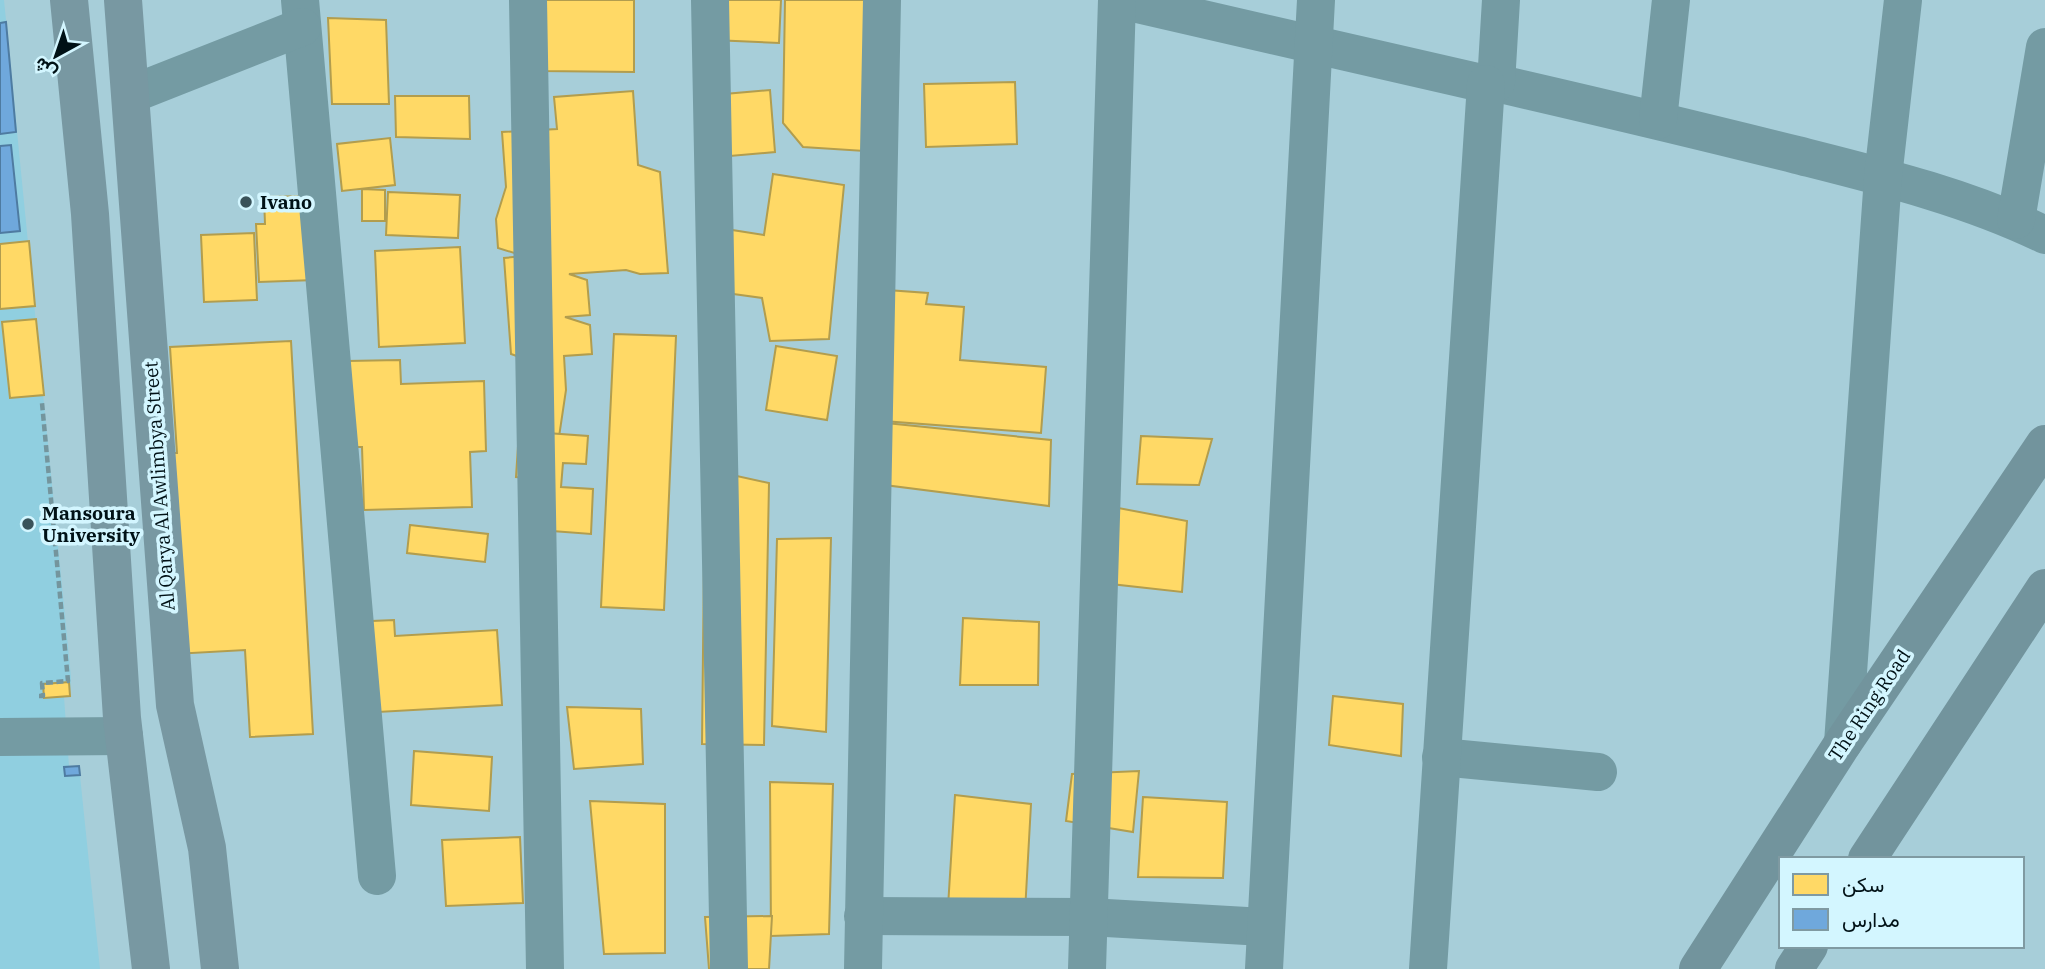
<svg xmlns="http://www.w3.org/2000/svg" width="2045" height="969" viewBox="0 0 2045 969" font-family="'IBM Plex Serif',Vazirmatn,serif">
  <rect width="100%" height="100%" fill="#a7ced9"/>
  <path fill="#90cfe0" d="M0 0H4L71 677 70 696 64 697 69 766H79L100 969H0Z"/>
  <g fill="#ffd966" stroke="#b29d4e" stroke-width="2">
    <path d="M541 0H634V72L540 71Z"/>
    <path d="M715 0H781L779 43 713 40Z"/>
    <path d="M785 0H889L880 152 803 147 783 123Z"/>
    <path d="M328 18 386 20 389 104H332Z"/>
    <path d="M1015 82 1017 144 926 147 924 84Z"/>
    <path d="M770 90 775 152 707 158 702 96Z"/>
    <path d="M633 91 638 165 660 172 668 273 640 274 626 270 569 274 587 280 590 315 565 317 590 325 592 354 564 356 566 390 559 437 524 425 528 360 511 354 504 258 524 256 498 248 496 219 506 187 502 132 557 129 554 97Z"/>
    <path d="M395 96H469L470 139 396 137Z"/>
    <path d="M390 138 395 185 342 191 337 144Z"/>
    <path d="M773 174 844 185 829 339 770 341 762 298 704 290 713 227 764 235Z"/>
    <path d="M362 189 385 190V221H362Z"/>
    <path d="M388 192 460 195 458 238 386 235Z"/>
    <path d="M311 196 315 280 259 282 256 224H265L264 197Z"/>
    <path d="M254 233 257 300 204 302 201 235Z"/>
    <path d="M29 241 35 306 0 309V244Z"/>
    <path d="M460 247 465 343 379 347 375 251Z"/>
    <path d="M873 289 928 293 926 304 964 307 960 360 1046 367 1041 433 870 420Z"/>
    <path d="M36 319 44 395 10 398 2 322Z"/>
    <path d="M614 334 676 336 664 610 601 607Z"/>
    <path d="M291 341 313 734 250 737 245 650 174 654 160 453H177L170 347Z"/>
    <path d="M776 346 837 356 827 420 766 410Z"/>
    <path d="M400 360 401 384 484 381 486 451 470 452 472 507 364 510 362 447H350L347 361Z"/>
    <path d="M876 422 1051 440 1049 506 877 484Z"/>
    <path d="M519 431 588 436 586 464 563 463 561 487 593 489 591 534 526 529 529 478 516 477Z"/>
    <path d="M1141 436 1212 439 1199 485 1137 484Z"/>
    <path d="M705 469 769 483 764 745 702 744Z"/>
    <path d="M1113 507 1187 521 1182 592 1111 584Z"/>
    <path d="M410 525 488 534 485 562 407 553Z"/>
    <path d="M831 538 826 732 772 726 777 539Z"/>
    <path d="M963 618 1039 622 1038 685H960Z"/>
    <path d="M394 620 395 636 497 630 502 705 378 712 372 621Z"/>
    <path d="M69 682 70 696 44 698 43 684Z"/>
    <path d="M1333 696 1403 704 1401 756 1329 745Z"/>
    <path d="M567 707 641 709 643 764 574 769Z"/>
    <path d="M414 751 492 757 489 811 411 805Z"/>
    <path d="M1139 771 1133 832 1066 821 1072 774Z"/>
    <path d="M770 782 833 784 829 934 771 936Z"/>
    <path d="M955 795 1031 804 1025 912 948 907Z"/>
    <path d="M1143 797 1227 802 1223 878 1138 877Z"/>
    <path d="M590 801 665 804V953L604 954Z"/>
    <path d="M520 837 523 903 446 906 442 840Z"/>
    <path d="M772 916 769 969H709L705 917Z"/>
  </g>
  <g fill="#6fa8dc" stroke="#4e7ba1" stroke-width="2">
    <path d="M6 22 16 132 0 134V23Z"/>
    <path d="M11 145 20 231 0 233V146Z"/>
    <path d="M79 766 80 775 65 776 64 767Z"/>
  </g>
  <g fill="none" stroke-linecap="round" stroke-linejoin="round">
    <path stroke="#74959d" stroke-width="4.5" stroke-dasharray="7 3.5" stroke-linecap="butt" d="M39 696H43L42 683 68 681 42 403"/>
    <g stroke="#749ba3" stroke-width="38">
      <path d="M300 0 377 876"/>
      <path d="M528 0 545 969"/>
      <path d="M710 0 729 969"/>
      <path d="M1120 0 1486 84 1496 83C1596 106 1697 130 1797 155 1880 176 1967 197 2045 235"/>
      <path d="M1496 83 1501 0"/>
      <path d="M132 94 302 27"/>
      <path d="M1658 120 1671 0"/>
      <path d="M2016 220 2045 47"/>
      <path d="M0 737 124 736"/>
      <path d="M1843 743 1883 177 1903 0"/>
      <path d="M1441 757 1598 772"/>
      <path d="M863 916 1089 917 1264 927"/>
      <path d="M863 969 882 0"/>
      <path d="M1087 969 1117 0"/>
      <path d="M1264 969 1316 0"/>
      <path d="M1428 969 1486 84"/>
    </g>
    <g stroke="#7898a2" stroke-width="38">
      <path d="M69 0 90 214 122 718 151 969"/>
      <path d="M123 0 175 705 207 848 220 969"/>
    </g>
    <g stroke="#72949d" stroke-width="38">
      <path d="M1867 859 2045 588"/>
      <path d="M1698 969 1843 743 2045 444"/>
      <path d="M1794 969 1809 946"/>
    </g>
  </g>
  <g fill="#3a535a" stroke="#d3f6ff" stroke-width="2.5">
    <circle cx="246" cy="202" r="7"/>
    <circle cx="28" cy="524" r="7"/>
  </g>
  <g text-anchor="middle" stroke-width="7" stroke-linejoin="round" paint-order="stroke">
    <g font-size="19" font-weight="bold" fill="#001116" stroke="#d3f6ff" text-anchor="start">
      <text x="260" y="209">Ivano</text>
      <text x="42" y="520">Mansoura<tspan x="42" dy="22">University</tspan></text>
    </g>
    <g font-size="19" fill="#001116" stroke="#d3f6ff">
      <text transform="translate(159 486) rotate(-94)" y="7">Al Qarya Al Awlimbya Street</text>
      <text transform="translate(1869 705) rotate(-56)" y="7">The Ring Road</text>
    </g>
  </g>
  <rect x="1779" y="857" width="245" height="91" fill="#d3f6ff" stroke="#7f9aa2" stroke-width="2"/>
  <rect x="1793" y="874" width="35" height="21" fill="#ffd966" stroke="#7f9aa2" stroke-width="2"/>
  <text x="1842" y="892" font-size="21" fill="#001116">سكن</text>
  <rect x="1793" y="909" width="35" height="21" fill="#6fa8dc" stroke="#7f9aa2" stroke-width="2"/>
  <text x="1842" y="927" font-size="21" fill="#001116">مدارس</text>
  <g transform="translate(56 56) rotate(220)" stroke="#d3f6ff" stroke-width="5" paint-order="stroke">
  <path d="M0-5L12 26L0 18L-12 26Z" fill="#001116"/>
  <text y="-10" font-size="19" font-weight="bold" text-anchor="middle" fill="#001116">ش</text>
  </g>
</svg>
